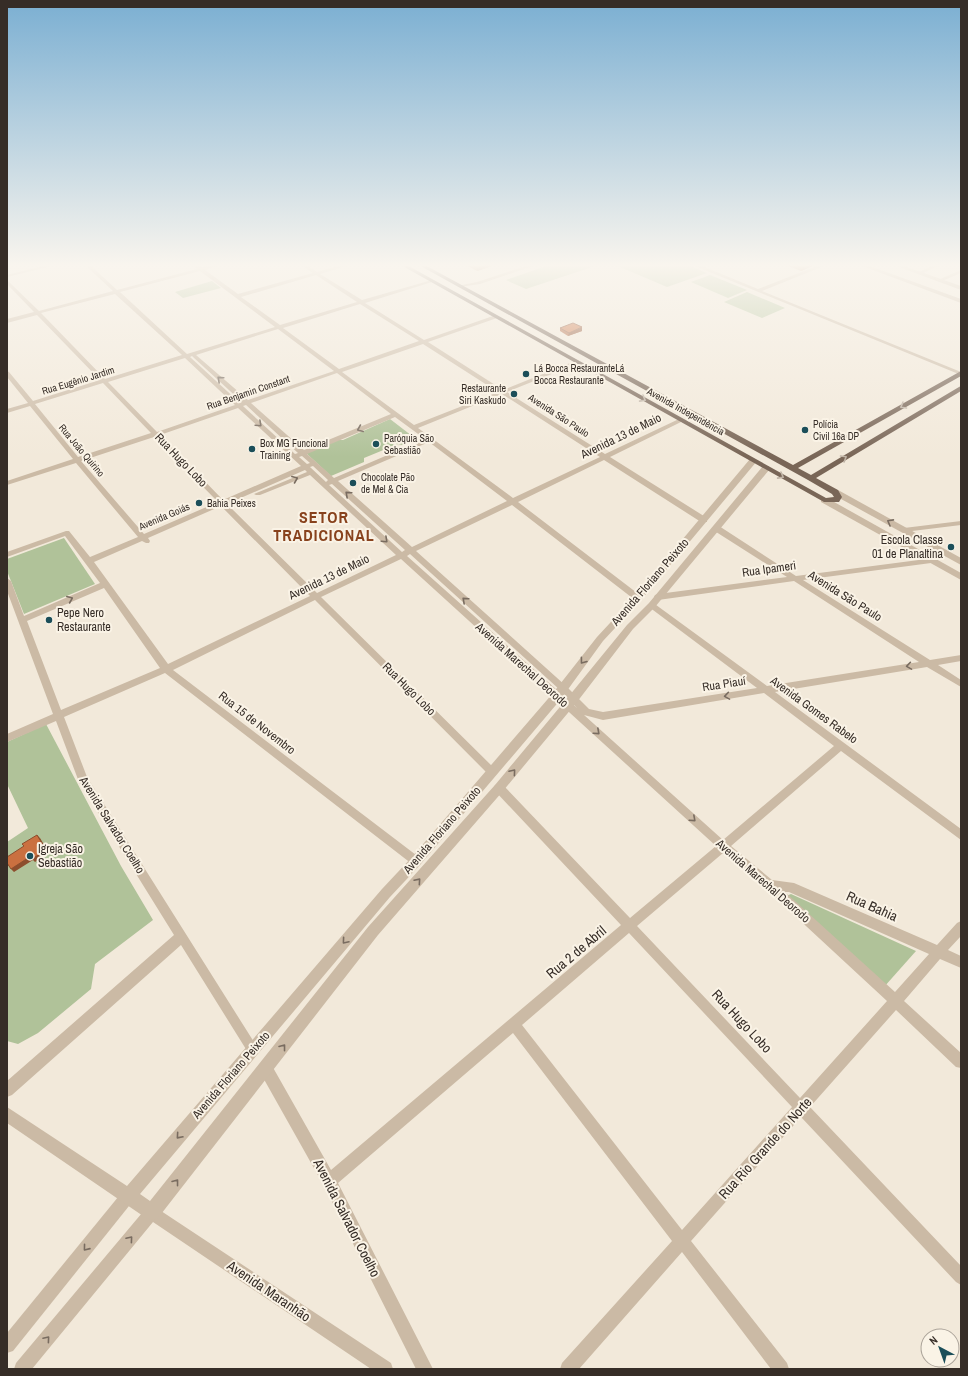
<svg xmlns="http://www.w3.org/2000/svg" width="968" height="1376" viewBox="0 0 968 1376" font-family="'Archivo Narrow',sans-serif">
  <rect width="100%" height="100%" fill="#f2e9da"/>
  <g fill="#b0c299">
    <path d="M552 264H601L526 289 506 280Z"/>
    <path d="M613 264H685L707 273 667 287Z"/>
    <path d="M710 275 747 290 728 298 691 282Z"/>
    <path d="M212 281 221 288 183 298 175 292Z"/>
    <path d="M747 292 785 308 762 318 724 302Z"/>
    <path d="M390 419 416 439 402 445 398 444 364 458V462L331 476 306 453 338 440H343Z"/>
    <path d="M64 538 95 584 24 614 7 571V559Z"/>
    <path d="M46 724 121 866 153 920 95 964 91 989 38 1033 18 1044 7 1041V842L28 828 7 784V742Z"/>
    <path d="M791 894 916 951 884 987 784 897Z"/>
  </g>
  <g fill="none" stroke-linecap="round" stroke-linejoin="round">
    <g fill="#cbbaa5" fill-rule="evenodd">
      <path d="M51 264H60L7 277V275Z"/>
      <path d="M84 264H89L117 290 197 269 192 264H197L202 267 214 264H222L205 270 238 294 313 273 299 264H305L317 272 345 264H353L320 274 362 300 432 280V282L365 303 424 340 493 316H497V318L428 342 503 390 575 361H579V363L507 392 605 454 679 419H683V421L610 457 707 518V522H701L604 460 518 502 641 596 642 598 641 600H635L512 505 416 551 566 686 589 709 603 712 757 688 649 607 648 605 652 602 767 686 919 662 794 581 658 600 655 599 654 597 655 595 658 594 787 577 713 530V526H719L796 576 934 558 935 560 934 562 931 563 803 580 930 660 961 655V661L938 665 961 680V687L927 667 775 692 961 829V840L841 751 731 846 772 880 794 883 937 945 957 923 961 921V936L948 950 961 956V968L940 959 904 1001 961 1053V1068L956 1067 896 1010 810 1107 961 1266V1285L956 1282 801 1117 691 1241 787 1363 789 1369H771L682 1252 579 1369H560L562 1363 672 1241 513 1033 338 1183 433 1369H416L324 1186 261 1074 260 1069 261 1064 266 1063 271 1064 331 1170 621 925 495 791 494 788 495 785 499 784 503 785 630 918 716 846 401 559 321 597 495 769 497 772 495 775 492 776 489 775 315 600 173 670 420 858 421 861 420 864 416 866 412 864 165 673 64 717 87 777 259 1050 257 1054 253 1056 249 1054 181 945 12 1095 7 1097V1081L174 935 79 782 56 721 7 742V734L53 714 7 591V578L11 581 24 616 100 583 65 536 7 557V552L66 531H69L90 557 138 537 76 463 7 485V481L73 459 30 406 7 413V409L28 403 7 377V371L9 372 33 401 100 380 37 315 7 323V319L34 312 7 284V280L39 311 113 291ZM200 271 275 327 187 354 120 292ZM316 275 357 302 280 325 241 297ZM115 294 182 355 105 379 41 313ZM360 304 419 341 339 369 283 328ZM278 329 334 371 248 400 196 355ZM423 344 498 392 414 425 342 372ZM192 356 193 357 242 402 240 403 190 357ZM185 358 235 405 157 432 108 382ZM337 373 391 414 304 450 251 403ZM103 383 151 433 78 457 35 404ZM502 394 600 457 513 498 418 428ZM246 405 298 453 295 454 243 406ZM238 408 301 466 223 500 160 435ZM395 417 425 439 334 478 307 454ZM154 437 218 502 144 534 81 461ZM429 442 507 501 412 547 338 481ZM302 456 310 463 307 464 299 457ZM313 466 328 480 326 482 310 467ZM305 470 307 472 254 494 256 495H260L310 475 396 555 317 593 227 504ZM332 484 405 550 402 552 329 485ZM221 506 310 596 168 664 94 562 142 541 146 543H149L150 541 148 538ZM410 554 560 690 577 708 407 556ZM104 588 160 668 61 710 27 621ZM764 693 834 746 723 840 584 715 603 720ZM723 853 766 889 887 1001 800 1098 637 926ZM785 892H789L929 954 895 992ZM629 933 792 1107 682 1230 522 1025Z"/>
      <path d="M532 264H539L480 284 459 287 457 286 477 282Z"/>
      <path d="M690 264H697L758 289 822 264H829L762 291 961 372V375Z"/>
      <path d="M936 264H942L921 274 917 273Z"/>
      <path d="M961 270V273L942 281 938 280Z"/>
      <path d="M961 521V525L904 532 900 530 904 528Z"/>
      <path d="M128 1189 133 1191 135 1196 133 1201 13 1351 7 1353V1333L123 1191Z"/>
      <path d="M152 1205 391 1363 393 1369H371L153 1222 32 1369H14L16 1363 147 1207Z"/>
    </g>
    <g fill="#cbbaa5" fill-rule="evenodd">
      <path d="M857 264H864L961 299V303Z"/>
      <path d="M891 264H898L961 286V290Z"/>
      <path d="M750 459H753L757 461 641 600 603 641 561 699 420 865 390 897 140 1194 150 1201 368 927 495 785 569 696 627 625 649 603 763 466H769V470L655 607 633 629 577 702 503 791 378 935 158 1218 152 1220 146 1218 7 1123V1107L127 1186 382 889 412 857 553 693 597 637 635 596Z"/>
      <path d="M832 490H838L961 558V565L832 494Z"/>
      <path d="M821 498H827L961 573V580L821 502Z"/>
    </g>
    <path fill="#796657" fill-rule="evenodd" d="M399 264H405L826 498 834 497 832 494 808 480 417 264H423L793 465 961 371V376L798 468 811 475 959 387 961 386V391L816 478 838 490 842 497 839 502H824Z"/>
  </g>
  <g fill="#ae6037">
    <path d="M464 264H498L477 271Z"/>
    <path d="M783 264H817L801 271Z"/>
    <path d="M560 328 582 331 568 336 560 331Z"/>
  </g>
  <g fill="#8d4e2d">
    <path d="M489 264H498L477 271V268Z"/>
    <path d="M811 264H817L801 271 802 268Z"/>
    <path d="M582 327V331L568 336 569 333Z"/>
    <path d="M37 835 40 838 49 853 35 862 33 860 14 872 11 869Z"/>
  </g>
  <g fill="#ca7040" stroke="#8d4e2d">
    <path d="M470 264H489L477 268Z"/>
    <path d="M792 264H811L802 268Z"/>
    <path d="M573 323 582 327 569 333 560 328Z"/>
    <path d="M37 835 46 850 32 859 31 856 11 869 7 863V857L24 846 22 844Z"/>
  </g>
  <defs><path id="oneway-chevron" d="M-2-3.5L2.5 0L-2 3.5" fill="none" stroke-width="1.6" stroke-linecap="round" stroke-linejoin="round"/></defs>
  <g stroke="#796c60">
    <use href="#oneway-chevron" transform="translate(220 379) rotate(-138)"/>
    <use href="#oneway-chevron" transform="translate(259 424) rotate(43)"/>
    <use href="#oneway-chevron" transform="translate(360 429) rotate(157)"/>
    <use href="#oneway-chevron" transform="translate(295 479) rotate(-22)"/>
    <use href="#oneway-chevron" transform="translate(348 494) rotate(-138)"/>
    <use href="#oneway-chevron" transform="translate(890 522) rotate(-151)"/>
    <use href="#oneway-chevron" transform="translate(385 540) rotate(43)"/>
    <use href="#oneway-chevron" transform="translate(70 599) rotate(-23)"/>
    <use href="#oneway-chevron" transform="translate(465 600) rotate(-138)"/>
    <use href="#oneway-chevron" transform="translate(583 661) rotate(127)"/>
    <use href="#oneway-chevron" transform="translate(909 666) rotate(171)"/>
    <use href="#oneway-chevron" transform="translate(727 696) rotate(171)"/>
    <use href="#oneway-chevron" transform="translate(597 732) rotate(42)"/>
    <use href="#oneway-chevron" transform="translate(513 772) rotate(-50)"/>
    <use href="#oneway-chevron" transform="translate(693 819) rotate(42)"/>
    <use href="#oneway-chevron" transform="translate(418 881) rotate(-49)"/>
    <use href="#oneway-chevron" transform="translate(345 941) rotate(130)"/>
    <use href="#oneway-chevron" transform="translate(283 1047) rotate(-52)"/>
    <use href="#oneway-chevron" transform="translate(179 1136) rotate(131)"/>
    <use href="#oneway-chevron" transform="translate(176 1182) rotate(-52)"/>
    <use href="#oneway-chevron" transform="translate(130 1239) rotate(-50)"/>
    <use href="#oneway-chevron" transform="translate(86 1248) rotate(129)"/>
    <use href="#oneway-chevron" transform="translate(47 1339) rotate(-50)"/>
  </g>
  <g stroke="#c0b4a6">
    <use href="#oneway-chevron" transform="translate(643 399) rotate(29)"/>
    <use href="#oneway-chevron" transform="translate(903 406) rotate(150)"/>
    <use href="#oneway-chevron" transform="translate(844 458) rotate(-31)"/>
    <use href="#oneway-chevron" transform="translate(781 476) rotate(29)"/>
  </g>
  <linearGradient id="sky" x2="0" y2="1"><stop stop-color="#7bafd2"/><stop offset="0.58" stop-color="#f9f5ee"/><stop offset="1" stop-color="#f9f5ee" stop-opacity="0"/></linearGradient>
  <rect width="968" height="457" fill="url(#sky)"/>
  <g fill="#1b4e59" stroke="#faf3e6" stroke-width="1.5">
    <circle cx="526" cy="374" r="4"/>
    <circle cx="514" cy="394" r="4"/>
    <circle cx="805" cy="430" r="4"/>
    <circle cx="376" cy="444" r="4"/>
    <circle cx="252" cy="449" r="4"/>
    <circle cx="353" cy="483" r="4"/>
    <circle cx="199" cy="503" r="4"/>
    <circle cx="951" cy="547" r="4"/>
    <circle cx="49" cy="620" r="4"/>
    <circle cx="30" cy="856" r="4"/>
  </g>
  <g text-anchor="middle" stroke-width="4" stroke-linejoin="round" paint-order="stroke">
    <g font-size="10" fill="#362d27" stroke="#faf3e6" text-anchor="start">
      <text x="534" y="372">Lá Bocca RestauranteLá<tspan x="534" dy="12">Bocca Restaurante</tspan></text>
      <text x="506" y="392" text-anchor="end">Restaurante<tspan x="506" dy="12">Siri Kaskudo</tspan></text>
      <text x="813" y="428">Polícia<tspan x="813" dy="12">Civil 16a DP</tspan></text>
      <text x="384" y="442">Paróquia São<tspan x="384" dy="12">Sebastião</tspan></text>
      <text x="260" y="447">Box MG Funcional<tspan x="260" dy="12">Training</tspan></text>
      <text x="361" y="481">Chocolate Pão<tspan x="361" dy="12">de Mel &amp; Cia</tspan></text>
      <text x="207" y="507">Bahia Peixes</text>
    </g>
    <g font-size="10" fill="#362d27" stroke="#faf3e6">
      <text transform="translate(78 380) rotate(-17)" y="4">Rua Eugênio Jardim</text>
      <text transform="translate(248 392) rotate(-19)" y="4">Rua Benjamin Constant</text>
      <text transform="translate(686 411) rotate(29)" y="4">Avenida Independência</text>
      <text transform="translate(559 415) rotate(33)" y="4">Avenida São Paulo</text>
      <text transform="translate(82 450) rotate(50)" y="4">Rua João Quirino</text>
      <text transform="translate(164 516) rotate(-23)" y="4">Avenida Goiás</text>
    </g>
    <g font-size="12" fill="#362d27" stroke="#faf3e6">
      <text transform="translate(621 436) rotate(-26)" y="4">Avenida 13 de Maio</text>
      <text transform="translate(181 460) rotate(46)" y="4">Rua Hugo Lobo</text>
      <text transform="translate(769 569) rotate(-8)" y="4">Rua Ipameri</text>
      <text transform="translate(329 577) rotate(-26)" y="4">Avenida 13 de Maio</text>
      <text transform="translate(650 582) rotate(-49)" y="4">Avenida Floriano Peixoto</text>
      <text transform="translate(845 596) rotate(32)" y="4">Avenida São Paulo</text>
      <text transform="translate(522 665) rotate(42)" y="4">Avenida Marechal Deorodo</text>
      <text transform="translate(724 684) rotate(-9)" y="4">Rua Piauí</text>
      <text transform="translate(409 689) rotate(45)" y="4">Rua Hugo Lobo</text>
      <text transform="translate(814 710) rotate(36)" y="4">Avenida Gomes Rabelo</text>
      <text transform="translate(257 723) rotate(38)" y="4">Rua 15 de Novembro</text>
      <text transform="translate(112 825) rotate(58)" y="4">Avenida Salvador Coelho</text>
      <text transform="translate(442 830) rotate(-49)" y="4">Avenida Floriano Peixoto</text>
      <text transform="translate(763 881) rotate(41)" y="4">Avenida Marechal Deorodo</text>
      <text transform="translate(231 1075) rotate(-49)" y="4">Avenida Floriano Peixoto</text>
    </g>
    <g font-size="12" fill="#362d27" stroke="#faf3e6" text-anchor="start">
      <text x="943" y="544" text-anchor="end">Escola Classe<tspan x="943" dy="14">01 de Planaltina</tspan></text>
      <text x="57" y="617">Pepe Nero<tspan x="57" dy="14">Restaurante</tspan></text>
      <text x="38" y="853">Igreja São<tspan x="38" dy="14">Sebastião</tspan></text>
    </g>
    <g font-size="14" fill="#362d27" stroke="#faf3e6">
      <text transform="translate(872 906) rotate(24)" y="5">Rua Bahia</text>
      <text transform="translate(576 952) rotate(-40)" y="5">Rua 2 de Abril</text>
      <text transform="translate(742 1021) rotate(47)" y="5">Rua Hugo Lobo</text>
      <text transform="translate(765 1148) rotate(-48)" y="5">Rua Rio Grande do Norte</text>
      <text transform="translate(347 1218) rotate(63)" y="5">Avenida Salvador Coelho</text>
      <text transform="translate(269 1291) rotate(34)" y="5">Avenida Maranhão</text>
    </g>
    <g font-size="16" font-weight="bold" letter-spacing="1" fill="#88421d" stroke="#faf3e6">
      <text x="324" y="523">SETOR<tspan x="324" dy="18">TRADICIONAL</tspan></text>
    </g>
  </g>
  <rect width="968" height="1376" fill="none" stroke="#362d27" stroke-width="16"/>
  <g transform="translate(940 1348) rotate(319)"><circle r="19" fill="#faf3e6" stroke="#aca49a"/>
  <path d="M0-3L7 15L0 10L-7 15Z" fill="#1b4e59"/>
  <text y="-6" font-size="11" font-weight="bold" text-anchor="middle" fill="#362d27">N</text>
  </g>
</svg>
